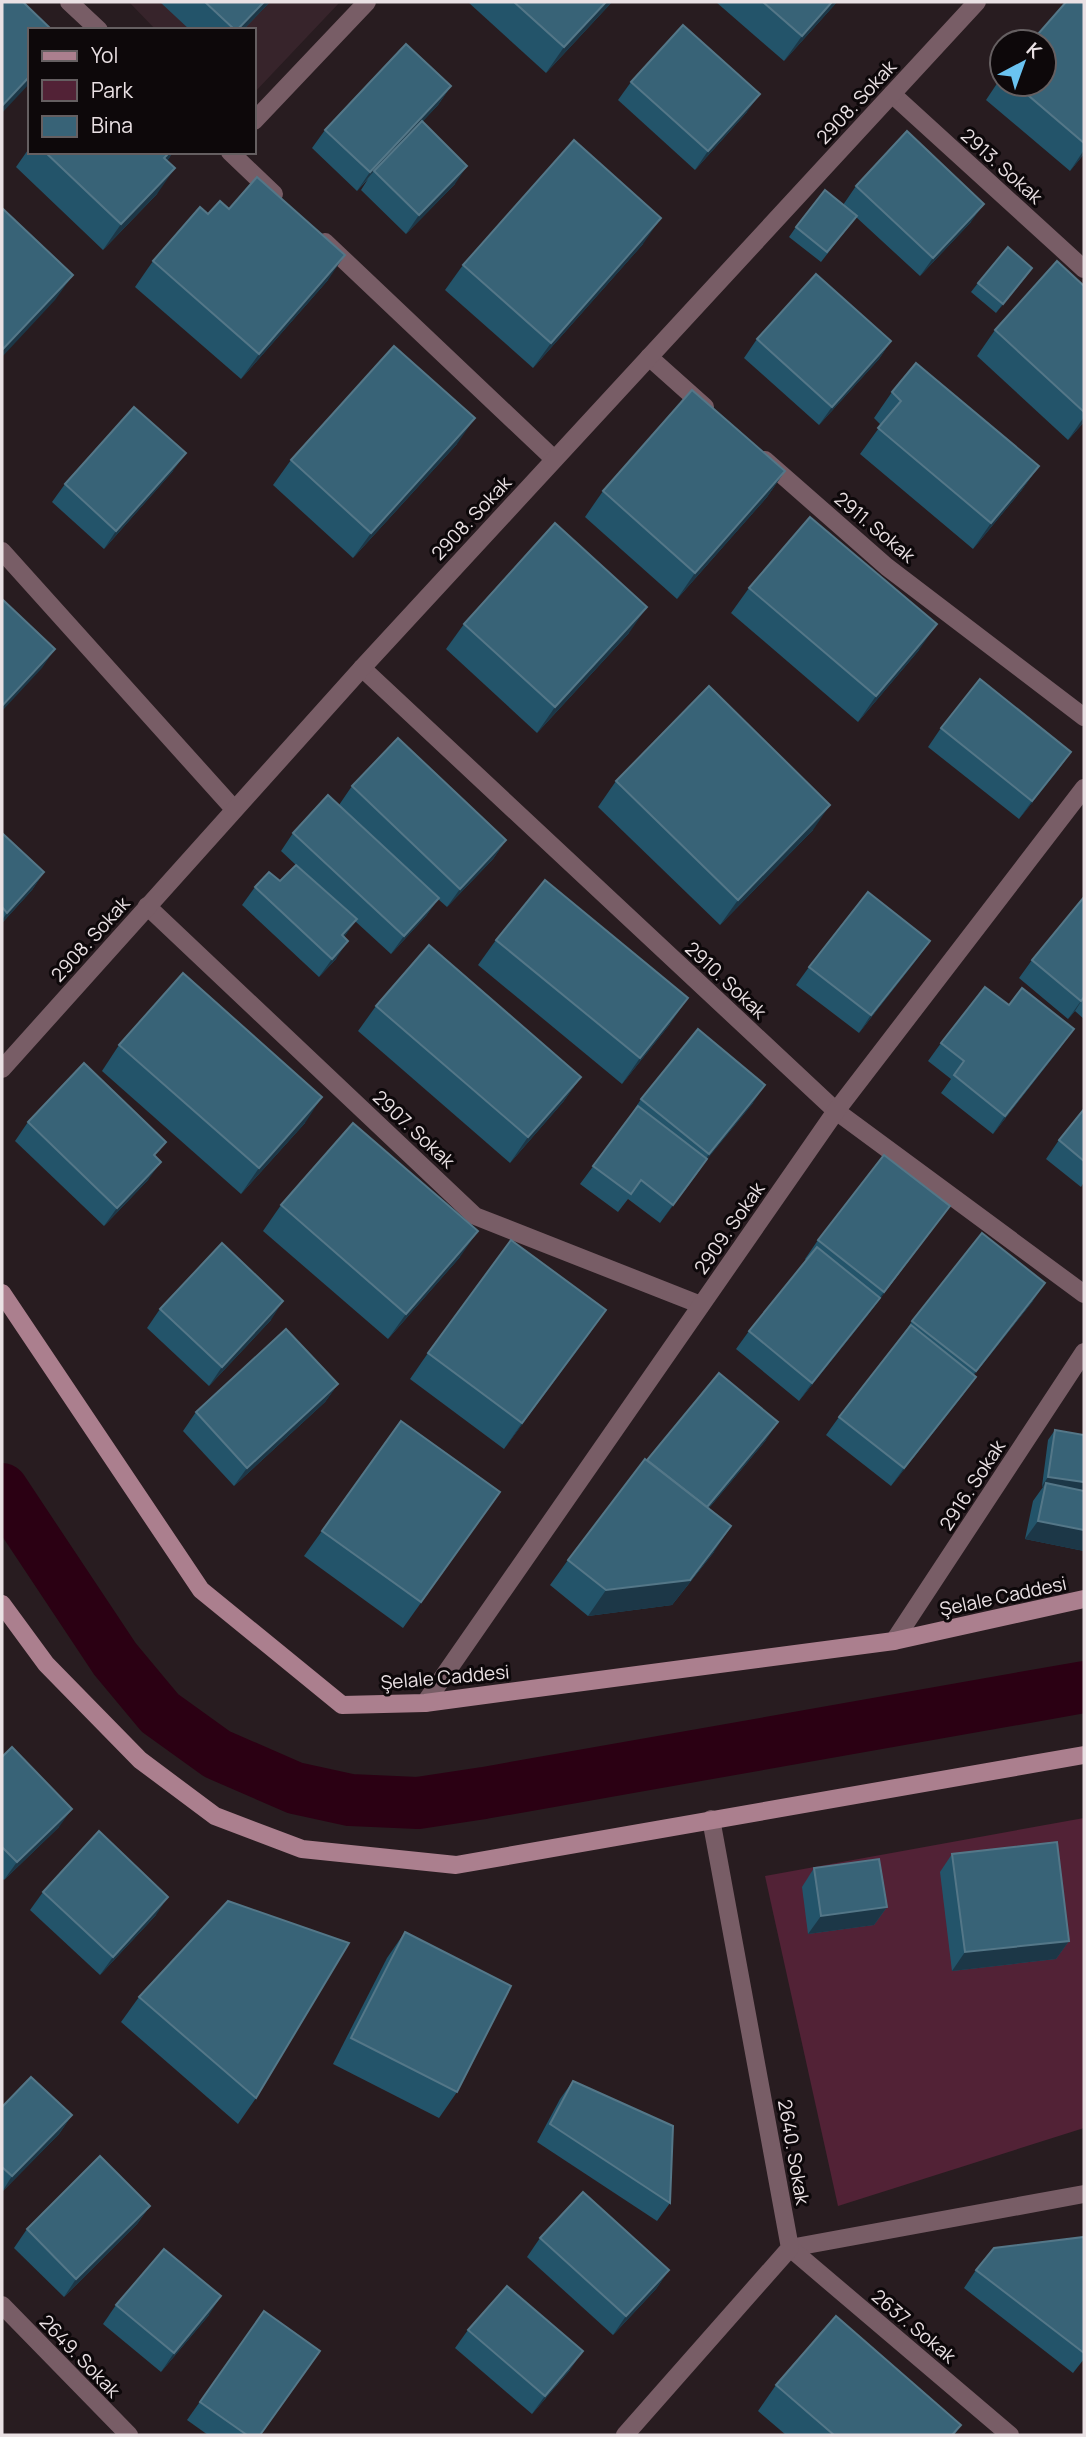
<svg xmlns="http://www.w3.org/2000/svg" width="1086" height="2437" viewBox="0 0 1086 2437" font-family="Manrope,sans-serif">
  <rect width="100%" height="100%" fill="#281c20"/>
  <path fill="#37242b" d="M129 2H340L254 93V30H156Z"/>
  <path fill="#522236" d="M1084 1818V2128L838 2206 765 1876Z"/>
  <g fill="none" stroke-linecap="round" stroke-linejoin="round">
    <path stroke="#2b0013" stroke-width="52" d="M2 1489 115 1659 160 1713 217 1754 295 1788 350 1800 418 1803 484 1793 1084 1687"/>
    <g stroke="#785d66" stroke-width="18">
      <path d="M69 2 99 30"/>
      <path d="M892 94 1084 269"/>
      <path d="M254 121 367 2"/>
      <path d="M230 152 274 194"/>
      <path d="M325 242 554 459"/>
      <path d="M649 357 705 407"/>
      <path d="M765 460 887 567 1084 717"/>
      <path d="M2 551 234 809"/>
      <path d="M362 668 836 1111 1084 1294"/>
      <path d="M147 906 475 1216 701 1305"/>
      <path d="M2 1069 362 668 977 2"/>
      <path d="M894 1641 1084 1352"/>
      <path d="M425 1703 836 1111 1084 788"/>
      <path d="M790 2248 1084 2194"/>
      <path d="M790 2248 1010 2435"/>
      <path d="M2 2305 129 2435"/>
      <path d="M625 2435 790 2248 711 1819"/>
    </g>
    <g stroke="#ab7f8e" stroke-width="18">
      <path d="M2 1293 201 1590 342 1705 425 1703 894 1641 1084 1599"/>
      <path d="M2 1604 46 1664 140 1760 215 1816 302 1849 456 1865 1084 1755"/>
    </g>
  </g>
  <g fill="#23546a">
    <path d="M160 2H270L243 30H190Z"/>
    <path d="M468 2H612L546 73Z"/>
    <path d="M716 2H837L784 61Z"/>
    <path d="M1084 2V154L1070 171 986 100 1002 76V84H1044Z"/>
    <path d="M631 82 747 112 695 170 618 100Z"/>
    <path d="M451 86 438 105 422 122 455 184 406 234 361 190 368 179 357 191 312 148 325 130Z"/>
    <path d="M30 147V152H173L167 161 157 194 103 250 16 167Z"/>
    <path d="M856 186 971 222 920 276 856 217 821 262 789 237 796 227 843 205Z"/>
    <path d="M229 209 328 280 241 379 135 287 153 261 208 214Z"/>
    <path d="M643 244 533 368 445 290 463 265Z"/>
    <path d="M1032 268 996 313 971 292 978 283Z"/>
    <path d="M1084 286V422L1068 440 977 356 995 330Z"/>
    <path d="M757 339 891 341 879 359 819 425 744 358Z"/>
    <path d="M892 392 1039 466 1021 491 973 549 860 454 881 425 874 418Z"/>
    <path d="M457 444 353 558 273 485 291 460Z"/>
    <path d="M173 471 104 549 52 502 65 484Z"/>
    <path d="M785 471 767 497 677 599 585 517 603 491Z"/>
    <path d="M749 588 919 650 858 722 731 613Z"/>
    <path d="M464 624 629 633 537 733 446 649Z"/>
    <path d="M941 728 1071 752 1058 770 1019 819 928 747Z"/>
    <path d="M616 781 813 830 720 925 598 807Z"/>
    <path d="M352 786 506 840 493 859 447 907 438 899 426 916 391 954 355 921 344 937 336 959 319 977 242 905 255 887 280 881 296 865 281 851 293 833 371 835 339 805Z"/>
    <path d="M2 833 44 872 32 890 2 923Z"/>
    <path d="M1084 897V1019L1075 1011 1068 1019 1019 978 1032 960Z"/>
    <path d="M496 940 670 1024 622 1084 478 965Z"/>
    <path d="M930 941 917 959 859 1033 796 985 809 967Z"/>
    <path d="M376 1006 581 1077 563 1102 510 1163 358 1031Z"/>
    <path d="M941 1043 1061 1047 993 1134 941 1093 951 1079 928 1061Z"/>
    <path d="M119 1045 305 1123 241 1194 102 1071Z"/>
    <path d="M641 1099 753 1103 707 1159 660 1223 628 1199 618 1212 580 1184 629 1118Z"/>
    <path d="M1084 1109V1182L1081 1187 1046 1159 1059 1140Z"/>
    <path d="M28 1122 156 1157 148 1180 104 1226 15 1141Z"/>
    <path d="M281 1205 460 1257 388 1339 263 1231Z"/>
    <path d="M950 1206 867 1316 799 1401 736 1349 749 1331 806 1260 805 1259 818 1240Z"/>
    <path d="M1033 1301 974 1375 963 1395 891 1486 826 1435 839 1417 900 1340 912 1321Z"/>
    <path d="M160 1309 271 1320 209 1386 147 1328Z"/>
    <path d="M606 1310 504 1449 410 1379 428 1353Z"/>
    <path d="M338 1384 325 1402 234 1486 183 1431 196 1412Z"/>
    <path d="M401 1421 500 1492 403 1628 304 1556Z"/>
    <path d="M1055 1430 1084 1551 1025 1539 1033 1501 1043 1487 1042 1486 1048 1440Z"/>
    <path d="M766 1440 709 1508 714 1552 672 1605 588 1616 550 1585 568 1560 647 1460Z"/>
    <path d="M2 1757 59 1827 4 1880 2 1878Z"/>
    <path d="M952 1854 1069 1941 1056 1959 952 1971 940 1872Z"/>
    <path d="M814 1868 887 1907 874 1925 808 1934 802 1887Z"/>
    <path d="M43 1892 156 1915 100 1975 30 1910Z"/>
    <path d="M405 1932 457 2092 439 2118 333 2064 387 1958Z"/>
    <path d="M139 1997 256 2098 238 2124 121 2022Z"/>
    <path d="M573 2081 670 2203 657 2221 537 2142 560 2099Z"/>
    <path d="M2 2107 72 2115 59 2134 2 2192Z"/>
    <path d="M150 2206 137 2224 64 2297 14 2248 27 2229Z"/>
    <path d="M1084 2237V2359L1073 2373 964 2288 976 2270Z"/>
    <path d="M540 2238 669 2270 656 2289 613 2335 527 2257Z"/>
    <path d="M116 2305 209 2315 161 2372 103 2324Z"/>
    <path d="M264 2311 260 2435H208L187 2420Z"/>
    <path d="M468 2330 570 2370 532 2414 455 2348Z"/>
    <path d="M776 2385 961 2425 954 2435H786L758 2411Z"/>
  </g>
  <g fill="#1c3747">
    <path d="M264 2H270L243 30H237Z"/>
    <path d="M606 2H612L546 73 564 47Z"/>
    <path d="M832 2H837L784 61 802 36Z"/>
    <path d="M30 76V83L2 113V106Z"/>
    <path d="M451 86 438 105 375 172 374 171 357 191 370 172Z"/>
    <path d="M760 94 747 112 695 170 708 151Z"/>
    <path d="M1084 150V154L1070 171Z"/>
    <path d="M170 152H173L165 164 164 158Z"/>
    <path d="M467 166 455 184 406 234 419 215Z"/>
    <path d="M175 168 157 194 103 250 121 224Z"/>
    <path d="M984 204 971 222 920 276 933 258Z"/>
    <path d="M661 218 643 244 533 368 551 343Z"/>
    <path d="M345 255 328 280 241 379 259 354Z"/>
    <path d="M1032 268 1026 277 996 313 1003 304Z"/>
    <path d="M73 275 55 300 2 357V350Z"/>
    <path d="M891 341 879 359 819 425 832 407Z"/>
    <path d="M1084 417V422L1068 440Z"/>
    <path d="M475 418 457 444 353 558 371 533Z"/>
    <path d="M186 453 173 471 104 549 116 531Z"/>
    <path d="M1039 466 1021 491 973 549 991 523Z"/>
    <path d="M785 471 767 497 677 599 695 573Z"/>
    <path d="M647 607 629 633 537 733 555 707Z"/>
    <path d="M937 624 919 650 858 722 876 696Z"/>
    <path d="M55 649 42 668 2 711V706Z"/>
    <path d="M1071 752 1058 770 1019 819 1032 801Z"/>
    <path d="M830 805 813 830 720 925 738 900Z"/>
    <path d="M506 840 493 859 447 907 460 889Z"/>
    <path d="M44 872 32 890 2 923V920L7 913Z"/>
    <path d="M439 898 426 916 391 954 404 936Z"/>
    <path d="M357 919 344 937 342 935Z"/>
    <path d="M348 941 336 959 319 977 332 959Z"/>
    <path d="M930 941 917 959 859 1033 871 1015Z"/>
    <path d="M1084 997 1075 1011 1068 1019 1081 1001Z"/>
    <path d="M688 998 670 1024 622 1084 640 1058Z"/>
    <path d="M1074 1029 1061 1047 993 1134 1005 1116Z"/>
    <path d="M581 1077 563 1102 510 1163 528 1137Z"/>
    <path d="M765 1085 753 1103 696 1173 709 1154Z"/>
    <path d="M322 1097 305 1123 241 1194 259 1168Z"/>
    <path d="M707 1159 695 1177 660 1223 673 1205Z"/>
    <path d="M161 1162 148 1180 104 1226 117 1208Z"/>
    <path d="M950 1206 867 1316 799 1401 812 1383 874 1305Z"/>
    <path d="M478 1231 460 1257 388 1339 406 1314Z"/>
    <path d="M1045 1283 1033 1301 963 1389 976 1371Z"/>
    <path d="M283 1301 271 1320 209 1386 222 1367Z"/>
    <path d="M606 1310 588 1336 504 1449 522 1423Z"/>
    <path d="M976 1377 963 1395 891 1486 904 1468Z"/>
    <path d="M338 1384 325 1402 234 1486 247 1468Z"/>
    <path d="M778 1422 766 1440 692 1528 705 1510Z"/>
    <path d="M1048 1477 1084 1482V1493L1046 1483 1043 1487 1042 1486Z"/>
    <path d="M1038 1521 1084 1530V1551L1025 1539Z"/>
    <path d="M731 1526 714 1552 672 1605 588 1616 606 1590Z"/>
    <path d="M72 1809 59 1827 4 1880 17 1862Z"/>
    <path d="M168 1897 156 1915 100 1975 113 1957Z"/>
    <path d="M887 1907 874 1925 808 1934 821 1916Z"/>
    <path d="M1069 1941 1056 1959 952 1971 965 1952Z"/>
    <path d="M72 2115 59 2134 2 2192 12 2176Z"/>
    <path d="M150 2206 137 2224 64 2297 76 2279Z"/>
    <path d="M669 2270 656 2289 613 2335 626 2316Z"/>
    <path d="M221 2296 209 2315 161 2372 174 2353Z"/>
    <path d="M583 2351 570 2370 532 2414 545 2396Z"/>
  </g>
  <g fill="#386377" stroke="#547788" stroke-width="2">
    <path d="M2 2H23L52 30H30V76L2 106Z"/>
    <path d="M205 2H264L237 30H235Z"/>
    <path d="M514 2H606L564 47Z"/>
    <path d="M763 2H832L802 36Z"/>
    <path d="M1066 2H1084V143L1015 84H1044V42H1031Z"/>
    <path d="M683 25 760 94 708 151 631 82Z"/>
    <path d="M406 44 451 86 370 172 325 130Z"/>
    <path d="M422 121 467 166 419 215 374 171Z"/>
    <path d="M907 131 984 204 933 258 856 186Z"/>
    <path d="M574 140 661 218 551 343 463 265Z"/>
    <path d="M45 152H170L164 158 175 168 121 224Z"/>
    <path d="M257 177 345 255 259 354 153 261 200 207 208 214 220 201 229 209Z"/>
    <path d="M825 190 857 216 827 252 796 227Z"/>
    <path d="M2 208 73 275 2 350Z"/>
    <path d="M1008 247 1032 268 1003 304 978 283Z"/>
    <path d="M1057 261 1084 286V412L995 330Z"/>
    <path d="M816 274 891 341 832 407 757 339Z"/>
    <path d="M394 346 475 418 371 533 291 460Z"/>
    <path d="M916 363 1039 466 991 523 878 428 901 401 892 392Z"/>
    <path d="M692 390 785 471 695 573 603 491Z"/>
    <path d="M134 407 186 453 116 531 65 484Z"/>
    <path d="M810 517 937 624 876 696 749 588Z"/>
    <path d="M555 523 647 607 555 707 464 624Z"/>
    <path d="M2 599 55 649 2 706Z"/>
    <path d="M980 679 1071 752 1032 801 941 728Z"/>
    <path d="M709 686 830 805 738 900 616 781Z"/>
    <path d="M398 738 506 840 460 889 352 786Z"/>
    <path d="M328 795 439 898 404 936 293 833Z"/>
    <path d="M2 833 44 872 7 913 2 907Z"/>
    <path d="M296 865 357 919 342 935 348 941 332 959 255 887 269 872 280 881Z"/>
    <path d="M545 880 688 998 640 1058 496 940Z"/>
    <path d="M868 892 930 941 871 1015 809 967Z"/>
    <path d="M1084 897V997L1081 1001 1032 960Z"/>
    <path d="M429 945 581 1077 528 1137 376 1006Z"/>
    <path d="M183 973 322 1097 259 1168 119 1045Z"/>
    <path d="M985 987 1009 1005 1022 988 1074 1029 1005 1116 954 1075 964 1061 941 1043Z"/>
    <path d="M698 1029 765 1085 709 1154 641 1099Z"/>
    <path d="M84 1063 166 1142 154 1155 161 1162 117 1208 28 1122Z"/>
    <path d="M638 1106 707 1159 673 1205 641 1180 631 1194 593 1166Z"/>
    <path d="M1084 1109V1161L1059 1140Z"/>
    <path d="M353 1123 478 1231 406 1314 281 1205Z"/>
    <path d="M884 1155 950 1206 884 1292 818 1240Z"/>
    <path d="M982 1233 1045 1283 976 1371 912 1321Z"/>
    <path d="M511 1240 606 1310 522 1423 428 1353Z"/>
    <path d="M222 1243 283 1301 222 1367 160 1309Z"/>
    <path d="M817 1247 880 1298 812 1383 749 1331Z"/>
    <path d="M911 1325 976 1377 904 1468 839 1417Z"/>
    <path d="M286 1329 338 1384 247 1468 196 1412Z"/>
    <path d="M719 1373 778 1422 707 1507 647 1460Z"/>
    <path d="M401 1421 500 1492 421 1602 322 1531Z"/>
    <path d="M1055 1430 1084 1435V1482L1048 1477Z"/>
    <path d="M645 1459 731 1526 690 1580 606 1590 568 1560Z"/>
    <path d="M1046 1483 1084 1491V1530L1038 1521Z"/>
    <path d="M12 1747 72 1809 17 1862 2 1847V1757Z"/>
    <path d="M99 1831 168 1897 113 1957 43 1892Z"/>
    <path d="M1057 1842 1069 1941 965 1952 952 1854Z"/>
    <path d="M879 1859 887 1907 821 1916 814 1868Z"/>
    <path d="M228 1901 349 1943 256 2098 139 1997Z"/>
    <path d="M405 1932 511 1986 457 2092 351 2038Z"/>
    <path d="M31 2077 72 2115 12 2176 2 2167V2107Z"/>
    <path d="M573 2081 673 2126 670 2203 550 2124Z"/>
    <path d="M100 2156 150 2206 76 2279 27 2229Z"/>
    <path d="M583 2192 669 2270 626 2316 540 2238Z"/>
    <path d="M1084 2237V2353L976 2270 994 2248Z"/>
    <path d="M164 2249 221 2296 174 2353 116 2305Z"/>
    <path d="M507 2286 583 2351 545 2396 468 2330Z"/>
    <path d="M264 2311 320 2351 260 2435H247L200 2402Z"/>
    <path d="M836 2316 961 2425 952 2435H834L776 2385Z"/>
  </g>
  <g text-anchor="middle" stroke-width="6" stroke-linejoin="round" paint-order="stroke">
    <g font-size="19" fill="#eae1e4" stroke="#0d080a">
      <text transform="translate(856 102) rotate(-47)" y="7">2908. Sokak</text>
      <text transform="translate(1002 166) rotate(42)" y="7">2913. Sokak</text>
      <text transform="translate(471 518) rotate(-47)" y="7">2908. Sokak</text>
      <text transform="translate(875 527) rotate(40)" y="7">2911. Sokak</text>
      <text transform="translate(90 939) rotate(-48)" y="7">2908. Sokak</text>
      <text transform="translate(726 980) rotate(43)" y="7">2910. Sokak</text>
      <text transform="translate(414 1129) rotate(43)" y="7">2907. Sokak</text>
      <text transform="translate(729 1228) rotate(-55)" y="7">2909. Sokak</text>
      <text transform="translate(972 1485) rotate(-57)" y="7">2916. Sokak</text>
      <text transform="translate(1003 1596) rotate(-12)" y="7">Şelale Caddesi</text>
      <text transform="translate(445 1677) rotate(-5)" y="7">Şelale Caddesi</text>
      <text transform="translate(794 2152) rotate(80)" y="7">2640. Sokak</text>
      <text transform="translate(914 2326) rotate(40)" y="7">2637. Sokak</text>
      <text transform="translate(80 2356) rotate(46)" y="7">2649. Sokak</text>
    </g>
  </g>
  <rect width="1086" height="2437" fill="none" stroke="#eae1e4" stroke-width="7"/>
  <rect x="28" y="28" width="228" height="126" fill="#0d080a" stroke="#655f61" stroke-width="2"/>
  <rect x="42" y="51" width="35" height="10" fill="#ab7f8e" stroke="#655f61" stroke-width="2"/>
  <text x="91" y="63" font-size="21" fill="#eae1e4">Yol</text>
  <rect x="42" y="80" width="35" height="21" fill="#522236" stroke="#655f61" stroke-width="2"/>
  <text x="91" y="98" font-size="21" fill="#eae1e4">Park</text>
  <rect x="42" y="116" width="35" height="21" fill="#386377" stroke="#655f61" stroke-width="2"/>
  <text x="91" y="133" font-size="21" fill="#eae1e4">Bina</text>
  <g transform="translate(1023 63) rotate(41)"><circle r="33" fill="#0d080a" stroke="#655f61" stroke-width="2"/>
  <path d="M0-5L12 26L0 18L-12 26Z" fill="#6ac3f1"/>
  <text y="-10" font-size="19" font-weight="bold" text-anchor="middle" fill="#eae1e4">K</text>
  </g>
</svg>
